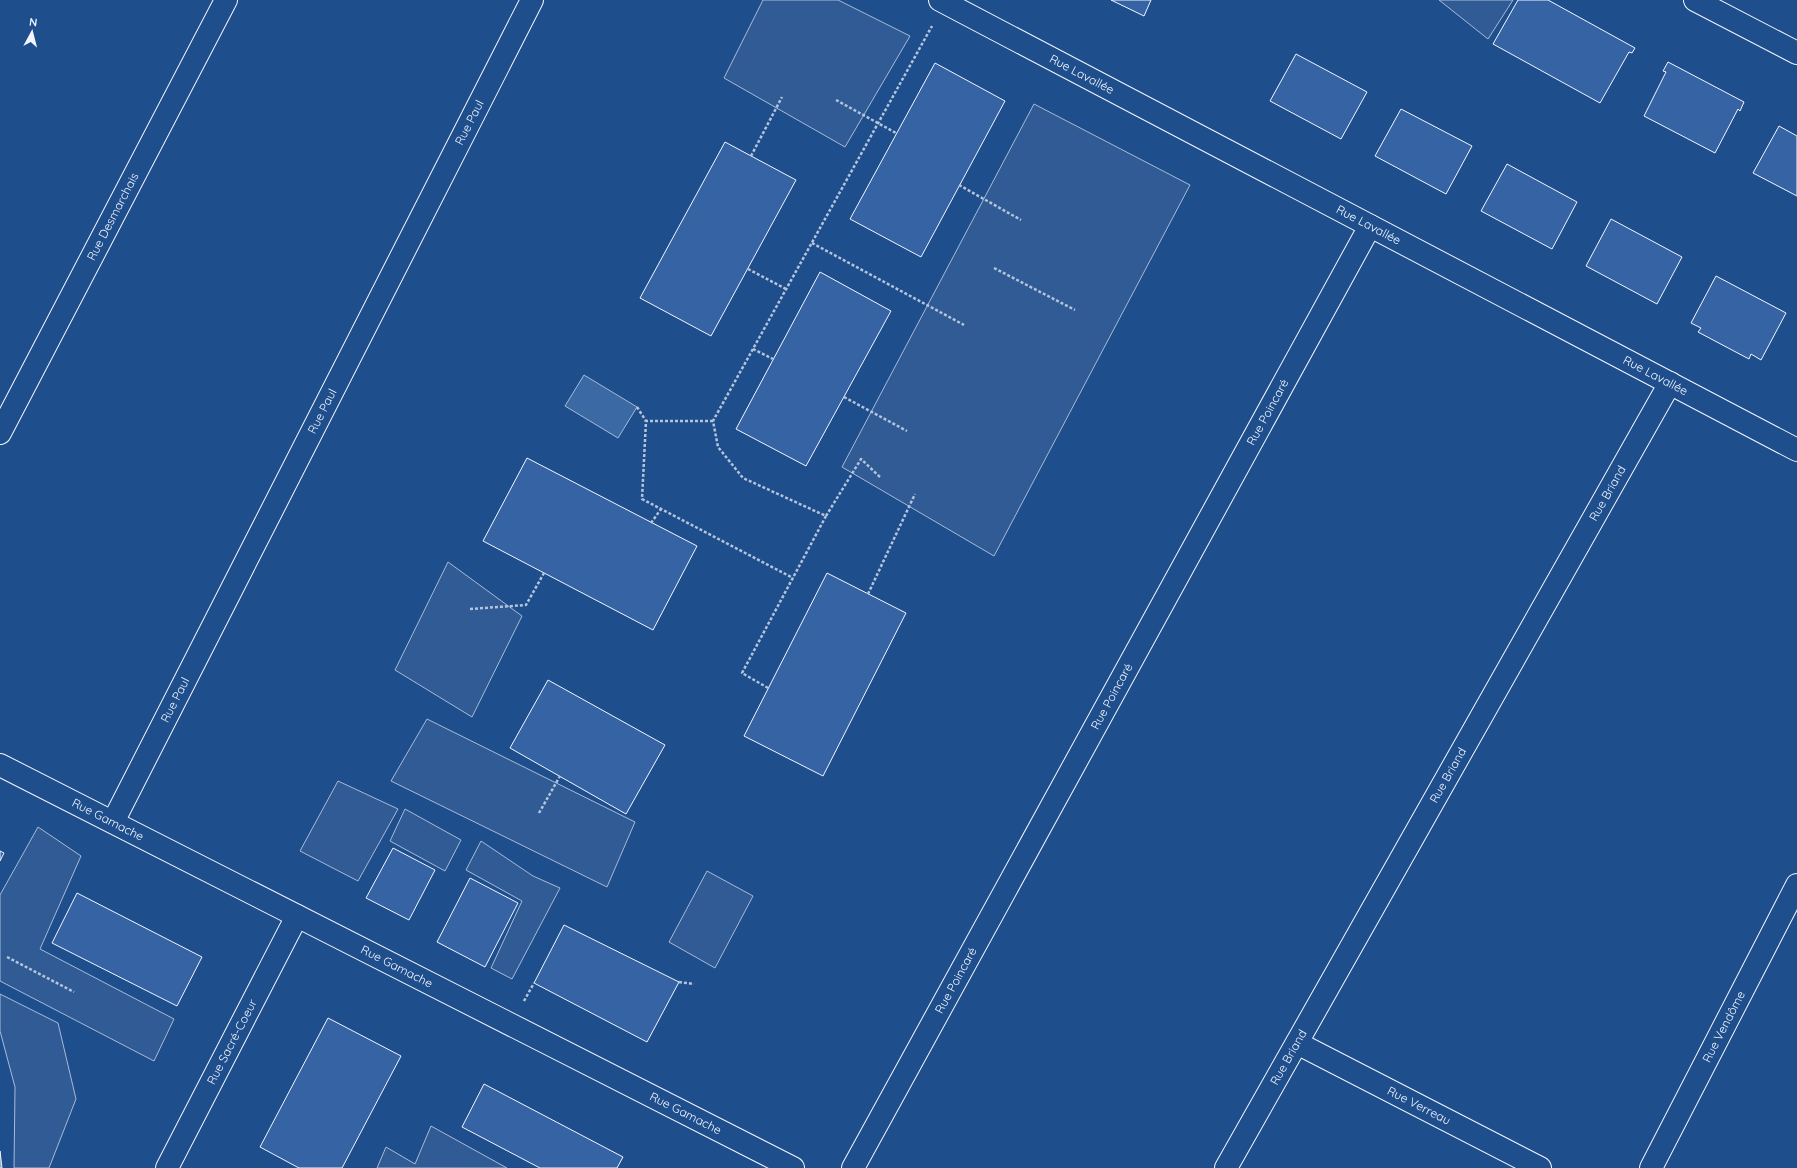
<svg xmlns="http://www.w3.org/2000/svg" width="1797" height="1168" viewBox="0 0 1797 1168" font-family="Quicksand,sans-serif">
  <rect width="100%" height="100%" fill="#1f4e8c"/>
  <g fill="#305b95" stroke="#a8bbd7">
    <path d="M763 0H838L910 36 845 147 724 78Z"/>
    <path d="M1439 0H1513L1488 39Z"/>
    <path d="M1034 104 1190 185 994 556 842 467Z"/>
    <path d="M448 562 522 616 472 717 395 670Z"/>
    <path d="M427 719 635 822 607 887 391 781Z"/>
    <path d="M338 781 398 809 358 881 300 851Z"/>
    <path d="M405 809 461 840 445 871 390 841Z"/>
    <path d="M38 827 81 856 40 949 174 1019 154 1061 0 981V895Z"/>
    <path d="M481 841 533 876 560 888 512 979 491 968 522 901 466 870Z"/>
    <path d="M707 871 753 896 715 968 669 942Z"/>
    <path d="M0 994 58 1023 76 1099 49 1168H14L15 1087 0 1031Z"/>
    <path d="M431 1126 507 1168H377L386 1147 415 1164Z"/>
  </g>
  <path fill="#3b69a3" stroke="#a8bbd7" d="M584 375 637 407 618 438 565 406Z"/>
  <g fill="#3563a3" stroke="#f2f6ff">
    <path d="M1111 0H1151L1144 16Z"/>
    <path d="M1518 0H1548L1635 48 1632 53 1629 52 1600 103 1493 44Z"/>
    <path d="M1296 54 1367 92 1341 139 1270 101Z"/>
    <path d="M1668 62 1744 102 1740 111 1738 109 1715 153 1644 116 1666 72 1663 71Z"/>
    <path d="M935 63 1005 101 921 257 850 219Z"/>
    <path d="M1401 109 1472 146 1446 194 1375 156Z"/>
    <path d="M1779 126 1797 136V196L1753 173Z"/>
    <path d="M725 142 796 180 711 336 640 298Z"/>
    <path d="M1507 164 1577 202 1552 249 1481 211Z"/>
    <path d="M1611 219 1682 257 1657 304 1586 266Z"/>
    <path d="M820 272 891 311 806 466 736 429Z"/>
    <path d="M1716 276 1786 313 1761 360 1751 354 1749 359 1698 332 1701 328 1691 323Z"/>
    <path d="M527 458 697 546 653 630 483 541Z"/>
    <path d="M827 573 906 613 823 776 744 736Z"/>
    <path d="M548 680 665 745 626 814 510 748Z"/>
    <path d="M393 848 435 870 409 920 366 898Z"/>
    <path d="M0 851 4 853 0 861Z"/>
    <path d="M470 878 518 903 485 967 437 942Z"/>
    <path d="M77 893 202 957 177 1006 52 943Z"/>
    <path d="M564 925 679 982 647 1042 534 983Z"/>
    <path d="M328 1018 401 1056 342 1168H299L260 1147Z"/>
    <path d="M484 1084 623 1157 617 1168H540L462 1127Z"/>
    <path d="M0 1151 2 1168H0Z"/>
  </g>
  <g fill="none" stroke-linecap="round" stroke-linejoin="round">
    <g stroke="#f2f6ff" stroke-width="24">
      <g id="minor">
        <path id="s1" d="M940 0 1797 450"/>
        <path d="M1695 0 1797 53"/>
        <path id="s2" d="M0 433 226 0"/>
        <path id="s3" d="M0 765 793 1168"/>
        <path id="s4" d="M113 822 532 0"/>
        <path id="s5" d="M1297 1043 1540 1168"/>
        <path id="s6" d="M167 1168 297 916"/>
        <path id="s7" d="M853 1168 1370 226"/>
        <path id="s8" d="M1226 1168 1670 383"/>
        <path id="s9" d="M1651 1168 1797 885"/>
      </g>
    </g>
    <g stroke="#b3c4dc" stroke-width="2.5" stroke-dasharray="3 2" stroke-linecap="butt">
      <path d="M836 100 896 133"/>
      <path d="M751 156 782 97"/>
      <path d="M959 185 1021 220"/>
      <path d="M812 243 964 325"/>
      <path d="M994 268 1075 310"/>
      <path d="M748 269 786 289"/>
      <path d="M753 349 773 359"/>
      <path d="M844 397 907 431"/>
      <path d="M637 407 646 421"/>
      <path d="M713 421H646L642 499 793 578"/>
      <path d="M826 516 861 459 881 478"/>
      <path d="M651 523 661 509"/>
      <path d="M868 594 915 494"/>
      <path d="M470 609 526 605 544 573"/>
      <path d="M768 688 742 673 826 516 743 478 718 447 713 421 932 26"/>
      <path d="M539 813 560 776"/>
      <path d="M7 957 74 992"/>
      <path d="M679 982 694 984"/>
      <path d="M524 1001 534 983"/>
    </g>
    <use href="#minor" stroke="#1f4e8c" stroke-width="22"/>
  </g>
  <g text-anchor="middle" stroke-width="3" stroke-linejoin="round" paint-order="stroke">
    <g font-size="12" fill="#f2f6ff" stroke="#1f4e8c">
      <text dy="4" stroke="none"><textPath href="#s1" startOffset="160">Rue Lavallée</textPath></text>
      <text dy="4" stroke="none"><textPath href="#s4" startOffset="785">Rue Paul</textPath></text>
      <text dy="4" stroke="none"><textPath href="#s2" startOffset="244">Rue Desmarchais</textPath></text>
      <text dy="4" stroke="none"><textPath href="#s1" startOffset="484">Rue Lavallée</textPath></text>
      <text dy="4" stroke="none"><textPath href="#s1" startOffset="808">Rue Lavallée</textPath></text>
      <text dy="4" stroke="none"><textPath href="#s4" startOffset="461">Rue Paul</textPath></text>
      <text dy="4" stroke="none"><textPath href="#s7" startOffset="862">Rue Poincaré</textPath></text>
      <text dy="4" stroke="none"><textPath href="#s8" startOffset="775">Rue Briand</textPath></text>
      <text dy="4" stroke="none"><textPath href="#s7" startOffset="538">Rue Poincaré</textPath></text>
      <text dy="4" stroke="none"><textPath href="#s4" startOffset="137">Rue Paul</textPath></text>
      <text dy="4" stroke="none"><textPath href="#s8" startOffset="451">Rue Briand</textPath></text>
      <text dy="4" stroke="none"><textPath href="#s3" startOffset="121">Rue Gamache</textPath></text>
      <text dy="4" stroke="none"><textPath href="#s3" startOffset="445">Rue Gamache</textPath></text>
      <text dy="4" stroke="none"><textPath href="#s7" startOffset="214">Rue Poincaré</textPath></text>
      <text dy="4" stroke="none"><textPath href="#s9" startOffset="159">Rue Vendôme</textPath></text>
      <text dy="4" stroke="none"><textPath href="#s6" startOffset="142">Rue Sacré-Coeur</textPath></text>
      <text dy="4" stroke="none"><textPath href="#s8" startOffset="127">Rue Briand</textPath></text>
      <text dy="4" stroke="none"><textPath href="#s5" startOffset="137">Rue Verreau</textPath></text>
      <text dy="4" stroke="none"><textPath href="#s3" startOffset="769">Rue Gamache</textPath></text>
    </g>
  </g>
  <g transform="translate(32 32) rotate(7)" stroke="#1f4e8c" stroke-width="3" paint-order="stroke">
  <path d="M0-3L7 15L0 10L-7 15Z" fill="#f2f6ff"/>
  <text y="-6" font-size="11" font-weight="bold" text-anchor="middle" fill="#f2f6ff">N</text>
  </g>
</svg>
